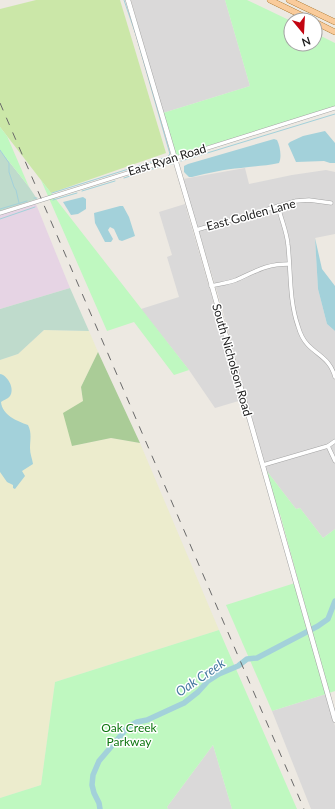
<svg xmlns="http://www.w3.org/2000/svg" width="335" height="809" viewBox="0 0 335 809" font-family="Lato,sans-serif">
  <rect width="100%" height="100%" fill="#ede9e2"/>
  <g fill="#dad9d9">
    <path d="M131 0H225L250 86 163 113Z"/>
    <path d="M245 168 249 184 292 175 326 170 335 172V234L315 238 318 289 327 324 335 331V529L323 538 300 508 296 509 266 470 222 308 183 179Z"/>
    <path d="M185 204 242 400 215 408 189 370 141 309 179 297 167 257 172 255 159 212Z"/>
    <path d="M326 694 335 726V809H311L272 711Z"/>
    <path d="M213 745 232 809H168L167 807Z"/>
  </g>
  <path fill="#e6d4e4" d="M36 204 70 288 0 309V215Z"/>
  <path fill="#ececcd" d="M44 330 89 331 98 352 81 387 83 401 72 446 111 438 140 443 219 630 55 682 41 785 0 798V360L18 354Z"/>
  <path fill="#cbe7a8" d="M36 0H120L166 153 51 193 0 127V9Z"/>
  <path fill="#aacc97" d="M98 352 140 443 111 438 72 446 63 413 83 401 81 387Z"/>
  <g fill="#bfdbcc">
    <path d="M0 150 29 187 37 199 0 211Z"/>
    <path d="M70 288 89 331 44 330 18 354 0 360V309Z"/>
  </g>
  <g fill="#bff8c0">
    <path d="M225 0H247L291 21V44H315V33L335 43V107L178 155 175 153 163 113 250 86Z"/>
    <path d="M0 127 7 136 29 187 0 150Z"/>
    <path d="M41 180 189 370 174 375 134 322 107 331Z"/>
    <path d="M266 470 296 509 300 508 323 538 335 529V691L329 693 280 514 277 515Z"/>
    <path d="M295 583 326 694 272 711 226 605Z"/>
    <path d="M219 630 297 809H232L213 745 167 807 168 809H0V798L41 785 55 682Z"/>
  </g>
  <g fill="#a3d1da">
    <path d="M325 131 335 143V163H330L324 161 296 162 288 144 290 142 303 136Z"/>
    <path d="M274 139 277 140C280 146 282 157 279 163 266 166 254 166 241 168 225 169 208 173 192 177H189L184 172V166L188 164Z"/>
    <path d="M83 197 86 199V209L78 214 71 215 63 202Z"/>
    <path d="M120 206H123L129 217 135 236 122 241 119 240 114 229 110 227 108 230 113 239 111 242H105L95 223 94 213Z"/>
    <path d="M315 238 322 269 335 286V331L327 324 318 289Z"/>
    <path d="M0 374C7 375 14 387 11 394 9 399 5 399 1 402 2 415 17 421 28 425 32 433 30 440 30 448 30 454 32 458 33 464L22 471 25 476 15 489 13 488V485L7 482 0 472Z"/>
  </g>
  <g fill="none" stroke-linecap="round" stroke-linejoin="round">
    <g stroke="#a3d1da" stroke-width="1">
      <path d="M0 150 9 163V172L14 187 16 190 19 203"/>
      <path d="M181 161 335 114"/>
      <path d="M124 178 168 164H172"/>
      <path d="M82 191 115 181"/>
      <path d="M52 193 167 157 170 154 136 35 124 0"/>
      <path d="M34 198H37"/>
      <path d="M53 200 77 193"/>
      <path d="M0 209 27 201"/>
      <path d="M0 219 35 207"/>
    </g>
    <path stroke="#a3d1da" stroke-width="5.5" d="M100 809 99 803 94 793 92 785 93 775 99 761 128 727 137 722 147 720 184 703 198 692 208 681 219 674 238 666 247 659 257 658 318 626 328 619 335 601"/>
    <g stroke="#a3a3a3" stroke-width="4.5">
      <g id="minor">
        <path d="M278 206C281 219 287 232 288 245 291 272 289 300 298 326 300 333 303 340 308 345 320 357 330 359 335 377"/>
        <path d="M0 213 335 108"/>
        <path d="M196 230 296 201 309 200 331 203"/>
        <path d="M211 286C219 284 228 283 236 280 256 271 266 264 289 264"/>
        <path d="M328 446 335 461"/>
        <path d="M263 465 328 446 335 441"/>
      </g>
    </g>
    <g stroke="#a3a3a3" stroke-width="5.5">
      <path id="tertiary" d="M128 0 196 230 335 720"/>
    </g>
    <g stroke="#905904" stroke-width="6">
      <g id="primary">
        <path d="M270 0 311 20"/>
        <path d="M289 0 335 22"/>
        <path d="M315 22 335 32"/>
      </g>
    </g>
    <use href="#minor" stroke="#fff" stroke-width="3.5"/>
    <use href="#tertiary" stroke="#fff" stroke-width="4.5"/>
    <use href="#primary" stroke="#f9cb9b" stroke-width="5.5"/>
    <path stroke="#6a6a6a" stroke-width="1" stroke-dasharray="8 8" stroke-linecap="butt" d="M0 103 304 809"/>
  </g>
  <g text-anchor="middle" stroke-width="3" stroke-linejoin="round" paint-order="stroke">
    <g font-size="12" fill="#1c1c1c" stroke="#fff">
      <text transform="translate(167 160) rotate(-17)" y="4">East Ryan Road</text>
      <text transform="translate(251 215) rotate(-15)" y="4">East Golden Lane</text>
      <text transform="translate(232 360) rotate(74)" y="4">South Nicholson Road</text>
    </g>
    <g font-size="12" fill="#0e7610" stroke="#fff">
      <text x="129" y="732">Oak Creek<tspan x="129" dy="14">Parkway</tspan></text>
    </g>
    <g font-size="13" font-style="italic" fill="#487aa1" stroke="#fff">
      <text transform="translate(200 677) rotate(-34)" y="5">Oak Creek</text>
    </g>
  </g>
  <g transform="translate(303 32) rotate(162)"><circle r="19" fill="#ffffff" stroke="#a4a4a4"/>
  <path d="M0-3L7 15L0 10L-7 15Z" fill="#c30511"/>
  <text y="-6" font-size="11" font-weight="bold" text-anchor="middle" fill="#1c1c1c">N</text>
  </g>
</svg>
